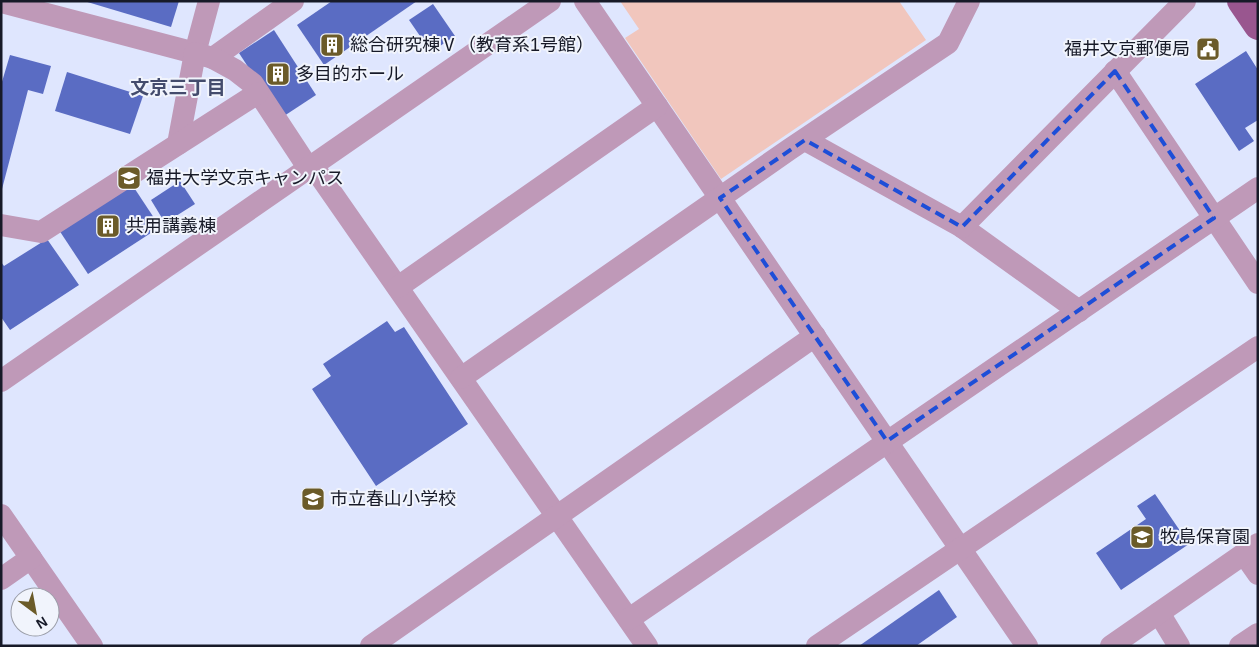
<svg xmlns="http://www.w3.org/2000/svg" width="1259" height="647" viewBox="0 0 1259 647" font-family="Helvetica,'Noto Sans JP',sans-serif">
  <rect width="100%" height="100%" fill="#dfe6fe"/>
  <path fill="#f1c6bd" d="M620 1H899L926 40 721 179 625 38 639 29Z"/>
  <g fill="#5a6cc3">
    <path d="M84 1H179L171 27Z"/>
    <path d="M332 1H417L324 65 297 25Z"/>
    <path d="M433 4 455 36 431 52 409 20Z"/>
    <path d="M274 30 316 95 281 118 239 53Z"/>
    <path d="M1246 51 1258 70V120L1245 128 1254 141 1239 151 1195 84Z"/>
    <path d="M10 55 51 66 43 94 28 90 2 189 1 85Z"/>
    <path d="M67 72 143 96 130 134 55 111Z"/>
    <path d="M127 177 160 227 88 274 55 224Z"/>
    <path d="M180 181 195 204 165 223 151 200Z"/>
    <path d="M47 239 79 285 10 330 1 317V262L4 266Z"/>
    <path d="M387 321 395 332 404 327 468 424 376 486 312 389 331 376 323 364Z"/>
    <path d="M1155 494 1189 544 1121 590 1096 553 1146 519 1137 506Z"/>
    <path d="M939 590 957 617 916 646H859Z"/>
  </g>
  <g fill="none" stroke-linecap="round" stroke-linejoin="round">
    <g stroke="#bf99b8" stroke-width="22">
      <path d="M585 1 1027 646"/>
      <path d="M1 2 195 53 209 1"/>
      <path d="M213 58 293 1"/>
      <path d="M1115 71 1258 283"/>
      <path d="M805 140 962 227 1079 311"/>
      <path d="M178 144 195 53 213 58 235 70 253 84 309 169"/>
      <path d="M313 166 647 646"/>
      <path d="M1 225 41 232 258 93"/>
      <path d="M962 227 1185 1"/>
      <path d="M398 287 657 106"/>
      <path d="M461 378 790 149 948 43 969 1"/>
      <path d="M1 381 550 1"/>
      <path d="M1 515 92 646"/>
      <path d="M1244 554 1258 574"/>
      <path d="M1 579 31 558"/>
      <path d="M1159 613 1179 646"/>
      <path d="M629 619 1258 188"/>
      <path d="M371 646 815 336"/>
      <path d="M817 646 1258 347"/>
      <path d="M1111 646 1258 544"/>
      <path d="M1240 646 1258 634"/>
    </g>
    <path stroke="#99568f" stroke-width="28" d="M1241 1 1258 26"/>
  </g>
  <path fill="none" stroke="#1d4ed8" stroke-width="4" stroke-dasharray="10 6" stroke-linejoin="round" d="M1115 71 1214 218 887 441 720 198 805 140 962 227Z"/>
  <defs>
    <g id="building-square" transform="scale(1.25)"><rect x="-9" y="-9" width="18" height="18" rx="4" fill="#6b5b29" stroke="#f1f4fc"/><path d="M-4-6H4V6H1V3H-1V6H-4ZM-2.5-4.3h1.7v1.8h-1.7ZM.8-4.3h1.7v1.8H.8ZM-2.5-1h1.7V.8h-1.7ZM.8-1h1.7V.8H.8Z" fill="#fff"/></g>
    <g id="civic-square" transform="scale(1.25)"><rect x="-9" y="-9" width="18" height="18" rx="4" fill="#6b5b29" stroke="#f1f4fc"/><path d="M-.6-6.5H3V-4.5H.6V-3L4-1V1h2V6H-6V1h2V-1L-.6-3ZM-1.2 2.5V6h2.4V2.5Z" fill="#fff"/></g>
    <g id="university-square" transform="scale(1.25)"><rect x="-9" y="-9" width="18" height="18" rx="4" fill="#6b5b29" stroke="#f1f4fc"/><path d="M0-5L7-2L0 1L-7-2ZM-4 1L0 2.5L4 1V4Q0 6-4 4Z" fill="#fff"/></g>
    <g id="school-square" transform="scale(1.25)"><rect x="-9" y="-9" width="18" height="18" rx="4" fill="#6b5b29" stroke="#f1f4fc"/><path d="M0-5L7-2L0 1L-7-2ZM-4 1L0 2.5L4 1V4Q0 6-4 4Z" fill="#fff"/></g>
  </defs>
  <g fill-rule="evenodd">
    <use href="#building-square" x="332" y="45"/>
    <use href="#civic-square" x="1208" y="49"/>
    <use href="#building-square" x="278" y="74"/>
    <use href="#university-square" x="129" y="178"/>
    <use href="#building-square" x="108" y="226"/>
    <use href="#school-square" x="313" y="499"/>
    <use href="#school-square" x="1142" y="537"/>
  </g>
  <g text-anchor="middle" stroke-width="4" stroke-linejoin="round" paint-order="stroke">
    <g font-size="18" fill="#171a28" stroke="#f1f4fc" text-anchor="start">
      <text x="350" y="51">総合研究棟Ⅴ（教育系1号館）</text>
      <text x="1190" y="55" text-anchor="end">福井文京郵便局</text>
      <text x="296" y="80">多目的ホール</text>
      <text x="146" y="184">福井大学文京キャンパス</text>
      <text x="126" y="232">共用講義棟</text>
      <text x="330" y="505">市立春山小学校</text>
      <text x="1160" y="543">牧島保育園</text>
    </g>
    <g font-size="19" font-weight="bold" fill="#444c6d" stroke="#f1f4fc">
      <text x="178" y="94">文京三丁目</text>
    </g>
  </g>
  <rect width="1259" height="647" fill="none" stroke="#171a28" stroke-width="5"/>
  <g transform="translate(35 612) rotate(148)"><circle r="24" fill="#f1f4fc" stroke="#9a9da7"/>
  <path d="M0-4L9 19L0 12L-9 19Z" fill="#6b5b29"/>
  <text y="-8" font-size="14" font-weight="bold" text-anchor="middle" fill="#171a28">N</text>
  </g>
</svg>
